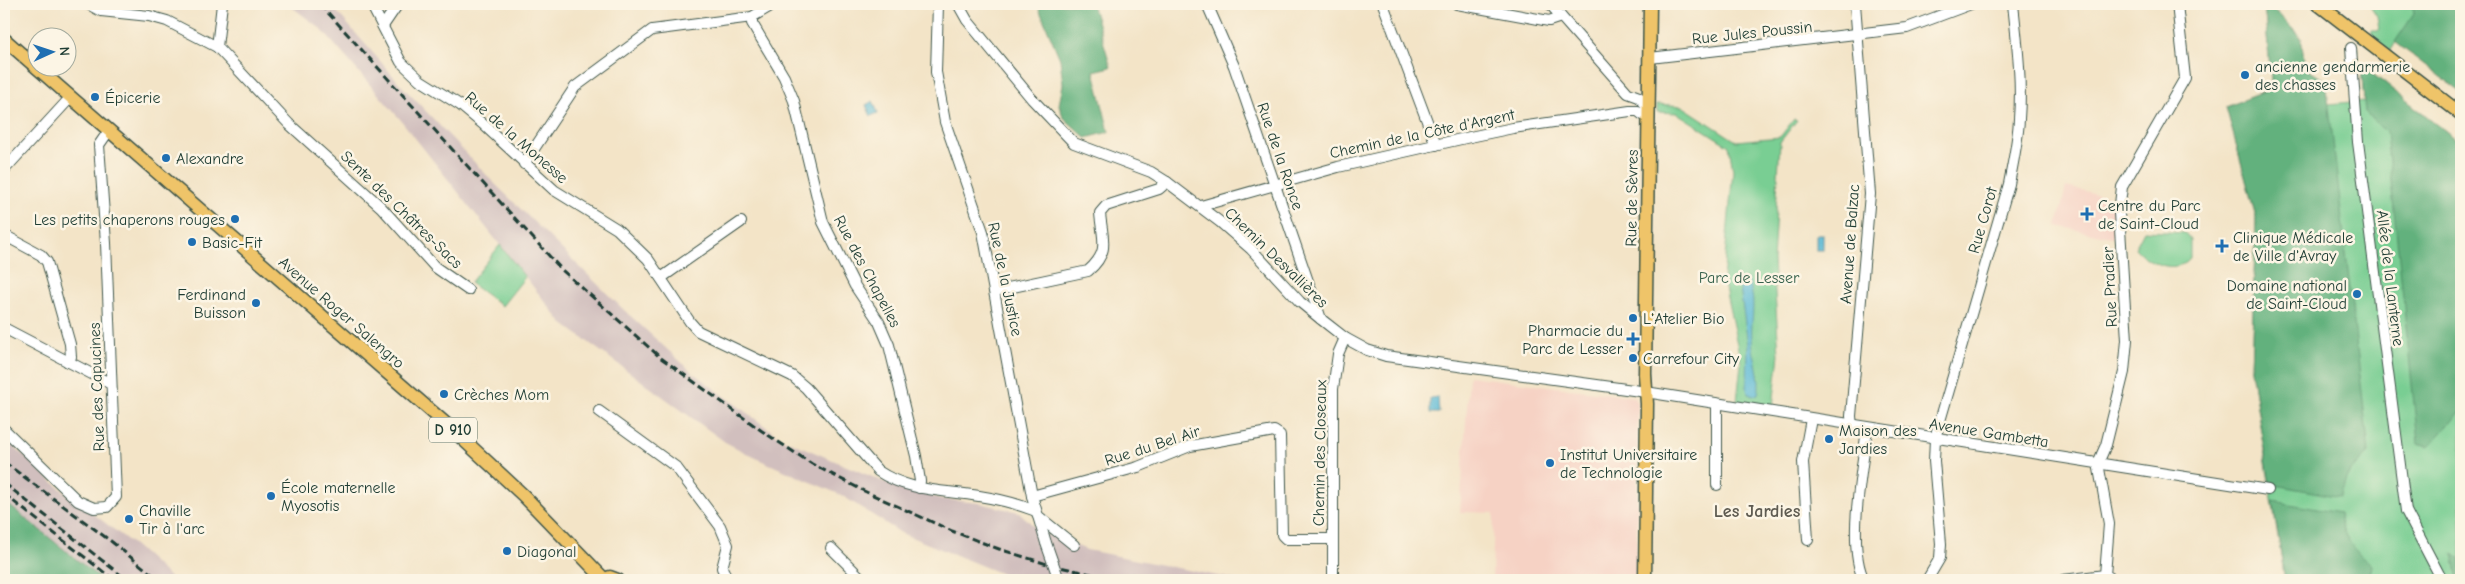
<svg xmlns="http://www.w3.org/2000/svg" width="2465" height="584" viewBox="0 0 2465 584" font-family="'Comic Neue',sans-serif">
  <rect width="100%" height="100%" fill="#fcf5e5"/>
  <filter id="ink" filterUnits="userSpaceOnUse"><feTurbulence type="fractalNoise" baseFrequency=".02" numOctaves="2"/><feDisplacementMap in="SourceGraphic" scale="10" xChannelSelector="R" yChannelSelector="G"/><feConvolveMatrix kernelMatrix="1 2 1 2 8 2 1 2 1" color-interpolation-filters="sRGB"/></filter>
  <filter id="wash" filterUnits="userSpaceOnUse"><feTurbulence type="fractalNoise" baseFrequency=".0096" numOctaves="4" result="noise"/><feDisplacementMap in="SourceGraphic" scale="20" xChannelSelector="R" yChannelSelector="G"/><feGaussianBlur stdDeviation="1.12" result="paint"/><feColorMatrix in="noise" values="0 0 0 0 0 0 0 0 0 0 0 0 0 0 0 0 0 1.4 0 .05"/><feComposite in="paint" operator="in"/></filter>
  <g filter="url(#wash)">
    <rect width="100%" height="100%" fill="#f3e4c7"/>
    <g fill="#f6d2c4">
      <path d="M2066 187 2116 198 2115 238 2057 226Z"/>
      <path d="M1469 376 1634 397 1638 403 1636 580H1492L1494 513 1460 512Z"/>
    </g>
    <g fill="#d1bfbe">
      <path d="M288 4H330L401 85 495 184 625 311 692 372 781 438 884 482 941 499 979 503 1019 512 1039 531 1087 550 1238 580H1017L901 533 841 495 760 460 725 442 562 323 400 119 321 29Z"/>
      <path d="M4 438 61 489 134 545 173 580H102L4 502Z"/>
    </g>
    <g fill="#79ce93" stroke="#4c8664">
      <path d="M2264 4H2269L2301 38 2305 68 2326 81 2328 104 2364 101 2361 65 2461 143V580H2285L2251 370 2256 217 2226 107 2272 89Z"/>
      <path d="M2369 4H2461V93L2396 42 2390 52 2374 40 2371 30H2379L2377 16Z"/>
      <path d="M1657 104 1682 106 1736 141 1780 137 1794 119 1797 120 1780 142 1773 261 1779 355 1773 406 1737 401 1741 363 1723 279 1733 171 1729 146 1677 113 1657 112Z"/>
      <path d="M2144 231 2185 233 2190 239V258C2175 276 2147 262 2135 248Z"/>
      <path d="M500 245 525 277 502 306 470 283Z"/>
    </g>
    <g fill="#62b17d" stroke="#407758">
      <path d="M1037 4H1092L1111 67 1094 71 1109 132 1086 138 1063 117 1059 105 1063 84 1060 59Z"/>
      <path d="M2264 4H2269L2301 38 2305 68 2326 81 2369 453 2350 471 2340 497 2270 484 2251 370 2256 217 2226 107 2272 89Z"/>
      <path d="M2413 4H2461V93L2395 42 2414 14Z"/>
      <path d="M2361 65 2461 143V411L2430 446 2418 443 2386 132 2365 113Z"/>
      <path d="M2273 501 2339 513C2342 537 2354 550 2372 565L2369 580H2285Z"/>
      <path d="M4 502 10 506 102 580H4Z"/>
      <path d="M2453 553 2461 559V580H2458Z"/>
    </g>
    <g fill="#57b8d5" stroke="#3b7a84">
      <path d="M873 101 878 113 871 116 866 105Z"/>
      <rect x="1816" y="235" width="7" height="15"/>
      <path d="M1743 278 1747 279C1758 301 1750 318 1752 340 1753 358 1762 377 1758 394L1753 396 1748 394 1747 389 1748 344 1739 282Z"/>
      <path d="M1438 397 1439 413H1430V398Z"/>
    </g>
  </g>
  <g filter="url(#ink)">
    <g fill="none" stroke-linecap="round" stroke-linejoin="round">
      <g stroke="#3f564a" stroke-width="12">
        <g id="minor">
          <path d="M88 4 101 11 149 16 167 21 217 47 289 124 381 207 435 267 468 290"/>
          <path d="M371 4 401 62 420 80 460 105 484 125 554 190 617 229 648 259 690 322 698 331 792 376 806 388 878 471C909 492 944 490 979 496 999 499 1018 504 1036 511"/>
          <path d="M938 4 936 72 945 122 983 232 1032 496 1038 516 1074 545"/>
          <path d="M958 4 967 20 1032 99 1074 143 1151 172 1167 182 1220 222 1251 249 1300 302 1322 320 1345 338 1367 350 1386 356 1633 390 2268 490"/>
          <path d="M1207 4 1234 66 1321 319"/>
          <path d="M1383 4 1436 145"/>
          <path d="M1457 4 1549 21 1561 17"/>
          <path d="M752 17V23L784 77 794 101 823 222 855 286 879 322 889 345 916 456 920 481 919 488"/>
          <path d="M383 26 398 4"/>
          <path d="M217 47 222 4"/>
          <path d="M2351 48 2358 142 2406 511 2442 580"/>
          <path d="M1650 58 1907 28 1971 4"/>
          <path d="M524 164 575 87 652 30 752 17 774 4"/>
          <path d="M4 170 70 98"/>
          <path d="M1201 206 1338 167 1470 137 1513 128 1630 111H1638L1643 115 1648 107 1639 97 1628 93 1550 4"/>
          <path d="M4 235 41 255 47 262 70 344 71 357 68 362"/>
          <path d="M661 278 741 222"/>
          <path d="M994 291 1088 271C1111 251 1102 239 1100 213L1106 206 1159 189 1167 182"/>
          <path d="M4 328 111 384"/>
          <path d="M1717 404V485"/>
          <path d="M599 411 676 467 720 526 728 545 722 568 726 576 733 580"/>
          <path d="M1852 426 1851 416 1870 194 1855 4"/>
          <path d="M4 429 78 501 94 508 107 507 116 497 106 243 99 145 108 132"/>
          <path d="M2098 463 2106 445 2124 372 2127 340 2119 213 2122 187 2185 78 2177 4"/>
          <path d="M2098 463 2109 524 2105 575"/>
          <path d="M1032 496 1138 467 1190 446 1274 431 1280 435 1282 535 1286 539H1333"/>
          <path d="M1038 516 1046 543"/>
          <path d="M1808 540 1803 462 1811 419"/>
          <path d="M831 548 863 580"/>
          <path d="M2105 575 2115 580"/>
          <path d="M1333 580V389L1338 354 1345 338"/>
          <path d="M1864 580C1846 545 1863 467 1867 428"/>
          <path d="M1927 580 1940 558 1941 544 1934 461 1935 438 2009 184C2013 162 2018 141 2019 119 2022 81 2017 42 2013 4"/>
          <path d="M2063 580 2105 575"/>
        </g>
      </g>
      <g stroke="#3f564a" stroke-width="15">
        <g id="major">
          <path d="M2318 4 2461 114"/>
          <path d="M4 39 453 430 524 496 604 579"/>
          <path d="M603 580 610 577 618 580"/>
          <path d="M1645 580 1647 404 1645 374 1650 4"/>
        </g>
      </g>
      <use href="#minor" stroke="#fff" stroke-width="10"/>
      <use href="#major" stroke="#efc469" stroke-width="12"/>
      <g stroke="#1f3d34" stroke-width="3" stroke-dasharray="8 4" stroke-linecap="butt">
        <path d="M320 4 562 270 661 358 762 431 812 464 864 491 952 531 999 549 1047 564 1117 580"/>
        <path d="M4 462 112 542 159 580"/>
        <path d="M4 483 127 580"/>
        <path d="M4 494 114 580"/>
      </g>
      <g stroke="#3f564a" stroke-width="12" stroke-linecap="butt">
        <path id="minor-bridge" d="M1046 543 1059 580"/>
      </g>
      <use href="#minor-bridge" stroke="#fff" stroke-width="10"/>
    </g>
  </g>
  <g fill="#1f6fb2" stroke="#fcf5e5" stroke-width="2">
    <circle cx="2245" cy="75" r="5"/>
    <circle cx="95" cy="97" r="5"/>
    <circle cx="166" cy="158" r="5"/>
    <path d="M2084.5 206.5h5v5h5v5h-5v5h-5v-5h-5v-5h5z"/>
    <circle cx="235" cy="219" r="5"/>
    <circle cx="192" cy="242" r="5"/>
    <path d="M2219.5 238.5h5v5h5v5h-5v5h-5v-5h-5v-5h5z"/>
    <circle cx="2357" cy="294" r="5"/>
    <circle cx="256" cy="303" r="5"/>
    <circle cx="1633" cy="318" r="5"/>
    <path d="M1630.5 331.5h5v5h5v5h-5v5h-5v-5h-5v-5h5z"/>
    <circle cx="1633" cy="358" r="5"/>
    <circle cx="444" cy="394" r="5"/>
    <circle cx="1829" cy="439" r="5"/>
    <circle cx="1550" cy="463" r="5"/>
    <circle cx="271" cy="496" r="5"/>
    <circle cx="129" cy="519" r="5"/>
    <circle cx="507" cy="551" r="5"/>
  </g>
  <g text-anchor="middle" stroke-width="5" stroke-linejoin="round" paint-order="stroke">
    <rect fill="#fcf5e5" stroke="#617469" stroke-width="1" x="429" y="417.5" width="48" height="25" rx="4"/>
    <g font-size="15" font-weight="bold" fill="#1f3d34">
      <text x="453" y="435">D 910</text>
    </g>
    <g font-size="16" fill="#1f3d34" stroke="#fcf5e5">
      <text transform="translate(1752 32) rotate(-6)" y="6">Rue Jules Poussin</text>
      <text transform="translate(1422 133) rotate(-12)" y="6">Chemin de la Côte d'Argent</text>
      <text transform="translate(517 137) rotate(41)" y="6">Rue de la Monesse</text>
      <text transform="translate(1281 156) rotate(71)" y="6">Rue de la Ronce</text>
      <text transform="translate(1631 198) rotate(-89)" y="6">Rue de Sèvres</text>
      <text transform="translate(402 209) rotate(44)" y="6">Sente des Châtres-Sacs</text>
      <text transform="translate(1982 220) rotate(-74)" y="6">Rue Corot</text>
      <text transform="translate(1849 244) rotate(-86)" y="6">Avenue de Balzac</text>
      <text transform="translate(1277 257) rotate(44)" y="6">Chemin Desvallières</text>
      <text transform="translate(868 271) rotate(62)" y="6">Rue des Chapelles</text>
      <text transform="translate(2391 278) rotate(83)" y="6">Allée de la Lanterne</text>
      <text transform="translate(1006 279) rotate(78)" y="6">Rue de la Justice</text>
      <text transform="translate(2109 287) rotate(-93)" y="6">Rue Pradier</text>
      <text transform="translate(342 312) rotate(41)" y="6">Avenue Roger Salengro</text>
      <text transform="translate(96 387) rotate(-92)" y="6">Rue des Capucines</text>
      <text transform="translate(1989 432) rotate(9)" y="6">Avenue Gambetta</text>
      <text transform="translate(1152 445) rotate(-18)" y="6">Rue du Bel Air</text>
      <text transform="translate(1319 453) rotate(-89)" y="6">Chemin des Closeaux</text>
    </g>
    <g font-size="16" fill="#1f3d34" stroke="#fcf5e5" text-anchor="start">
      <text x="2255" y="72">ancienne gendarmerie<tspan x="2255" dy="18">des chasses</tspan></text>
      <text x="105" y="103">Épicerie</text>
      <text x="176" y="164">Alexandre</text>
      <text x="2098" y="211">Centre du Parc<tspan x="2098" dy="18">de Saint-Cloud</tspan></text>
      <text x="225" y="225" text-anchor="end">Les petits chaperons rouges</text>
      <text x="2233" y="243">Clinique Médicale<tspan x="2233" dy="18">de Ville d'Avray</tspan></text>
      <text x="202" y="248">Basic-Fit</text>
      <text x="2347" y="291" text-anchor="end">Domaine national<tspan x="2347" dy="18">de Saint-Cloud</tspan></text>
      <text x="246" y="300" text-anchor="end">Ferdinand<tspan x="246" dy="18">Buisson</tspan></text>
      <text x="1643" y="324">L'Atelier Bio</text>
      <text x="1623" y="336" text-anchor="end">Pharmacie du<tspan x="1623" dy="18">Parc de Lesser</tspan></text>
      <text x="1643" y="364">Carrefour City</text>
      <text x="454" y="400">Crèches Mom</text>
      <text x="1839" y="436">Maison des<tspan x="1839" dy="18">Jardies</tspan></text>
      <text x="1560" y="460">Institut Universitaire<tspan x="1560" dy="18">de Technologie</tspan></text>
      <text x="281" y="493">École maternelle<tspan x="281" dy="18">Myosotis</tspan></text>
      <text x="139" y="516">Chaville<tspan x="139" dy="18">Tir à l'arc</tspan></text>
      <text x="517" y="557">Diagonal</text>
    </g>
    <g font-size="16" fill="#36614c" stroke="#fcf5e5">
      <text x="1749" y="283">Parc de Lesser</text>
    </g>
    <g font-size="18" font-weight="bold" fill="#5f5c52" stroke="#fcf5e5">
      <text x="1757" y="517">Les Jardies</text>
    </g>
  </g>
  <rect width="2465" height="584" fill="none" stroke="#fcf5e5" stroke-width="20"/>
  <g transform="translate(52 52) rotate(87)"><circle r="24" fill="#fcf5e5" stroke="#a4ab9e"/>
  <path d="M0-4L9 19L0 12L-9 19Z" fill="#1f6fb2"/>
  <text y="-8" font-size="14" font-weight="bold" text-anchor="middle" fill="#1f3d34">N</text>
  </g>
</svg>
